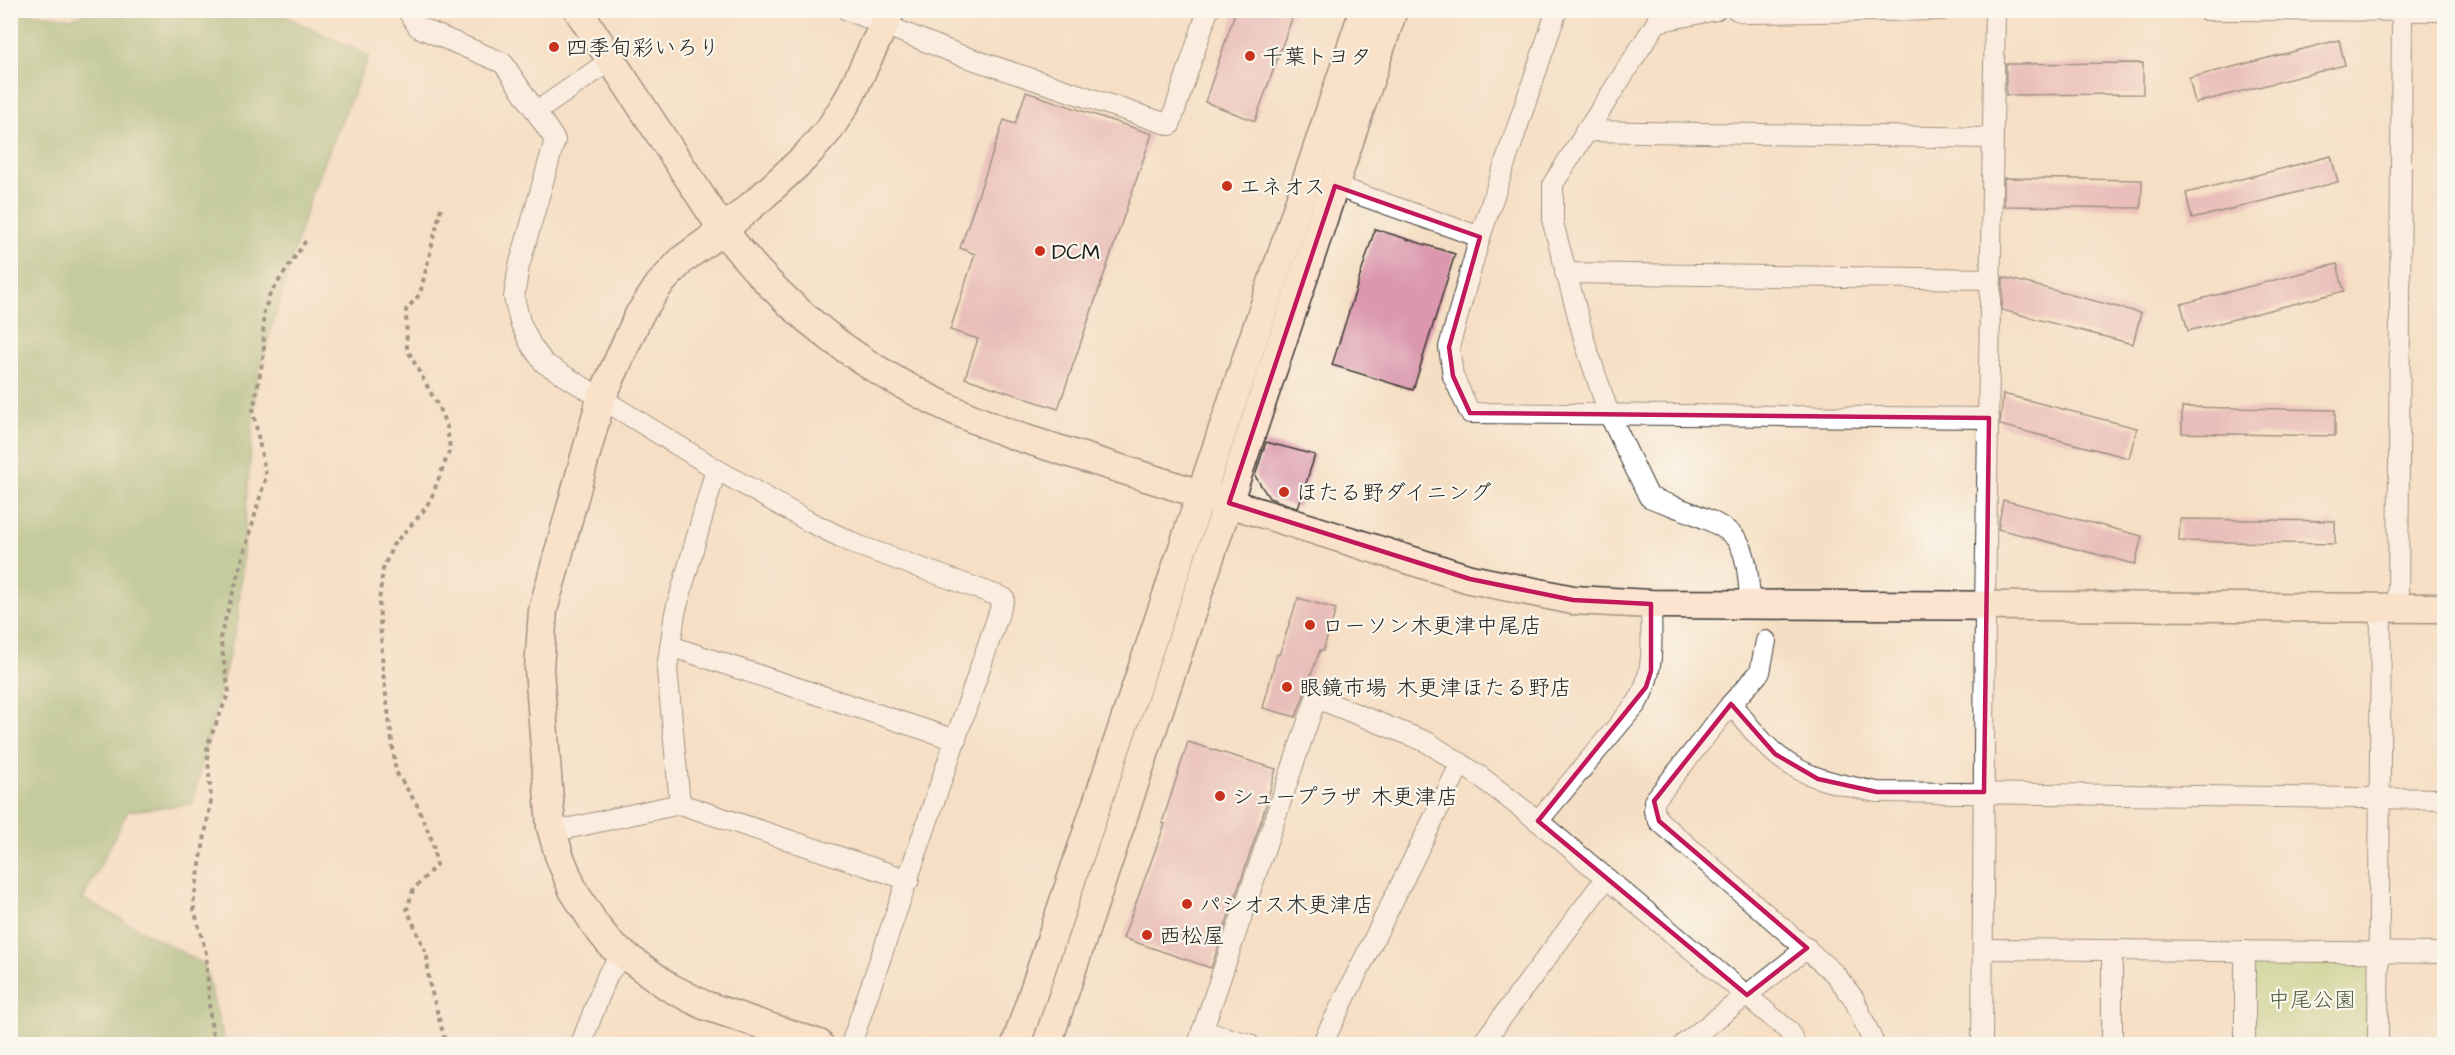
<svg xmlns="http://www.w3.org/2000/svg" width="2455" height="1055" viewBox="0 0 2455 1055" font-family="'Architects Daughter','Klee One',sans-serif">
  <rect width="100%" height="100%" fill="#fbf7ec"/>
  <filter id="ink" filterUnits="userSpaceOnUse"><feTurbulence type="fractalNoise" baseFrequency=".0167" numOctaves="2"/><feDisplacementMap in="SourceGraphic" scale="12" xChannelSelector="R" yChannelSelector="G"/><feConvolveMatrix kernelMatrix="1 2 1 2 8 2 1 2 1" color-interpolation-filters="sRGB"/></filter>
  <filter id="wash" filterUnits="userSpaceOnUse"><feTurbulence type="fractalNoise" baseFrequency=".008" numOctaves="4" result="noise"/><feDisplacementMap in="SourceGraphic" scale="24" xChannelSelector="R" yChannelSelector="G"/><feGaussianBlur stdDeviation="1.35" result="paint"/><feColorMatrix in="noise" values="0 0 0 0 0 0 0 0 0 0 0 0 0 0 0 0 0 1.4 0 .05"/><feComposite in="paint" operator="in"/></filter>
  <g filter="url(#wash)">
    <rect width="100%" height="100%" fill="#f5dfc4"/>
    <path fill="#abd17c" stroke="#64764c" stroke-width="1.5" d="M2245 951 2379 953 2378 1044H2245Z"/>
    <path fill="#88b36c" stroke="#526844" stroke-width="1.5" d="M95 10 274 11 369 56 312 191 256 381 238 619 192 804 128 811 83 899 204 964 225 1044H11V11L72 18Z"/>
    <g id="blocks">
      <g fill="#da97ad">
        <path d="M1236 10H1295L1255 121 1205 102Z"/>
        <path d="M2339 40 2345 65 2195 103 2189 78Z"/>
        <path d="M2143 63V94L2006 95V64Z"/>
        <path d="M1026 92 1152 134 1058 409 965 378 978 339 950 330 975 254 960 248 1004 120 1015 124Z"/>
        <path d="M2331 156 2338 182 2192 219 2186 193Z"/>
        <path d="M2004 178 2142 180 2141 208 2004 206Z"/>
        <path d="M1375 229 1455 254 1413 390 1332 365Z"/>
        <path d="M2337 264 2344 291 2188 331 2181 304Z"/>
        <path d="M2003 277 2141 313 2133 344 2002 310Z"/>
        <path d="M2003 394 2137 428 2129 458 2000 425Z"/>
        <path d="M2182 407 2335 410V436L2182 433Z"/>
        <path d="M1266 442 1315 455 1298 508 1269 498 1255 476Z"/>
        <path d="M2003 500 2142 536 2135 564 1998 529Z"/>
        <path d="M2180 519 2335 521V544L2179 541Z"/>
        <path d="M1298 598 1336 609 1323 651 1320 650 1296 717 1263 708 1277 654 1279 655Z"/>
        <path d="M1188 742 1276 769 1262 818 1211 968 1123 938 1165 824 1162 823Z"/>
      </g>
    </g>
  </g>
  <g filter="url(#ink)">
    <use href="#blocks" fill-opacity="0" stroke="#3d3935" stroke-width="1.5"/>
    <g fill="none" stroke-linecap="round" stroke-linejoin="round">
      <g stroke="#3d3935" stroke-width="22">
        <g id="street">
          <path d="M407 10 418 27 503 63 555 140 519 266 514 297 520 322 531 345 544 363 716 469 808 521 857 545 1004 598 851 1044"/>
          <path d="M847 10 957 54 1170 125 1208 10"/>
          <path d="M1557 10 1480 237 1449 347 1453 376 1470 413 1989 418"/>
          <path d="M1659 10 1657 22 1553 184V223L1586 346 1609 414 1649 497C1672 507 1723 520 1737 540 1749 557 1748 585 1751 605"/>
          <path d="M1737 10 1748 13 1941 10"/>
          <path d="M2206 10 2444 11"/>
          <path d="M1657 22 1716 10"/>
          <path d="M536 112 611 60"/>
          <path d="M1585 131 1993 138"/>
          <path d="M1335 186 1480 237"/>
          <path d="M1565 273 1991 279"/>
          <path d="M2398 608 2402 11"/>
          <path d="M1766 641 1760 672 1731 704 1654 801V811L1659 821 1835 974 1854 999 1874 1044"/>
          <path d="M670 646 956 740"/>
          <path d="M1731 704C1746 721 1760 742 1778 756 1806 779 1841 785 1877 792L2444 799"/>
          <path d="M680 804 667 669 675 613 716 469"/>
          <path d="M1538 821 1637 703C1656 671 1651 640 1651 604"/>
          <path d="M552 832 680 804 909 880"/>
          <path d="M1983 949 2444 953"/>
          <path d="M2112 951V1044"/>
          <path d="M1202 1031 1249 1044"/>
          <path d="M584 1044 582 1041 608 974 624 954"/>
          <path d="M1198 1044 1316 698 1427 742 1481 777 1538 821 1789 1031 1795 1044"/>
          <path d="M1322 1044 1461 763"/>
          <path d="M1482 1044 1606 878"/>
          <path d="M1684 1044 1807 948"/>
          <path d="M1982 1044 1985 606 1995 10"/>
          <path d="M2245 1044V951"/>
          <path d="M2378 1044 2381 608"/>
        </g>
      </g>
      <g stroke="#3d3935" stroke-width="31">
        <g id="secondary">
          <path d="M578 10 723 230C802 333 896 391 1016 436L1470 579 1573 600 1651 604 2444 608"/>
          <path d="M819 1044 704 1005 669 987 612 946 596 926 573 890 559 855 551 827 539 669 543 610 601 399 639 315 659 285 683 259 723 230 764 195 804 158 829 130 848 100 891 10"/>
          <path d="M1016 1044 1364 10"/>
          <path d="M1047 1044 1393 10"/>
        </g>
      </g>
      <g stroke="#3d3935" stroke-width="4" stroke-dasharray="4.5 4.5" stroke-linecap="butt">
        <path d="M441 208 420 294 406 310 407 349 438 406 447 427 450 449 431 499 422 513 393 545 383 569 379 601 383 672 396 772 416 803 433 843 436 865 413 890 407 909 427 956 429 982 446 1044"/>
        <path d="M214 1044 210 1016 206 953 193 905 211 800 207 746 229 692 220 638 266 476 253 411 264 353 263 315 270 294 307 239"/>
      </g>
      <use href="#street" stroke="#fff" stroke-width="20"/>
      <use href="#secondary" stroke="#fde4d1" stroke-width="28"/>
    </g>
  </g>
  <path d="M0 0H2455V1055H0ZM1335 186 1480 237 1449 347 1453 376 1470 413 1989 418 1984 792H1877L1818 779 1775 754 1731 704 1654 801 1659 821 1807 948 1747 995 1538 821 1646 687 1651 671V604L1573 600 1470 579 1229 503Z" fill="#f5dfc4" fill-opacity=".55" fill-rule="evenodd"/>
  <path fill="none" stroke="#c2185b" stroke-width="4.5" stroke-linejoin="round" d="M1335 186 1480 237 1449 347 1453 376 1470 413 1989 418 1984 792H1877L1818 779 1775 754 1731 704 1654 801 1659 821 1807 948 1747 995 1538 821 1646 687 1651 671V604L1573 600 1470 579 1229 503Z"/>
  <g fill="#c8321e" stroke="#fbf7ec" stroke-width="2">
    <circle cx="554" cy="47" r="6"/>
    <circle cx="1250" cy="56" r="6"/>
    <circle cx="1227" cy="186" r="6"/>
    <circle cx="1040" cy="251" r="6"/>
    <circle cx="1284" cy="492" r="6"/>
    <circle cx="1310" cy="625" r="6"/>
    <circle cx="1287" cy="687" r="6"/>
    <circle cx="1220" cy="796" r="6"/>
    <circle cx="1187" cy="904" r="6"/>
    <circle cx="1147" cy="935" r="6"/>
  </g>
  <g text-anchor="middle" stroke-width="4.5" stroke-linejoin="round" paint-order="stroke">
    <g font-size="22" fill="#1c1c1c" stroke="#fbf7ec" text-anchor="start">
      <text x="566" y="55">四季旬彩いろり</text>
      <text x="1262" y="64">千葉トヨタ</text>
      <text x="1239" y="194">エネオス</text>
      <text x="1052" y="259">DCM</text>
      <text x="1296" y="500">ほたる野ダイニング</text>
      <text x="1322" y="633">ローソン木更津中尾店</text>
      <text x="1299" y="695">眼鏡市場 木更津ほたる野店</text>
      <text x="1232" y="804">シュープラザ 木更津店</text>
      <text x="1199" y="912">パシオス木更津店</text>
      <text x="1159" y="943">西松屋</text>
    </g>
    <g font-size="22" fill="#4e5b3e" stroke="#fbf7ec">
      <text x="2312" y="1007">中尾公園</text>
    </g>
  </g>
  <rect width="2455" height="1055" fill="none" stroke="#fbf7ec" stroke-width="36"/>
</svg>
